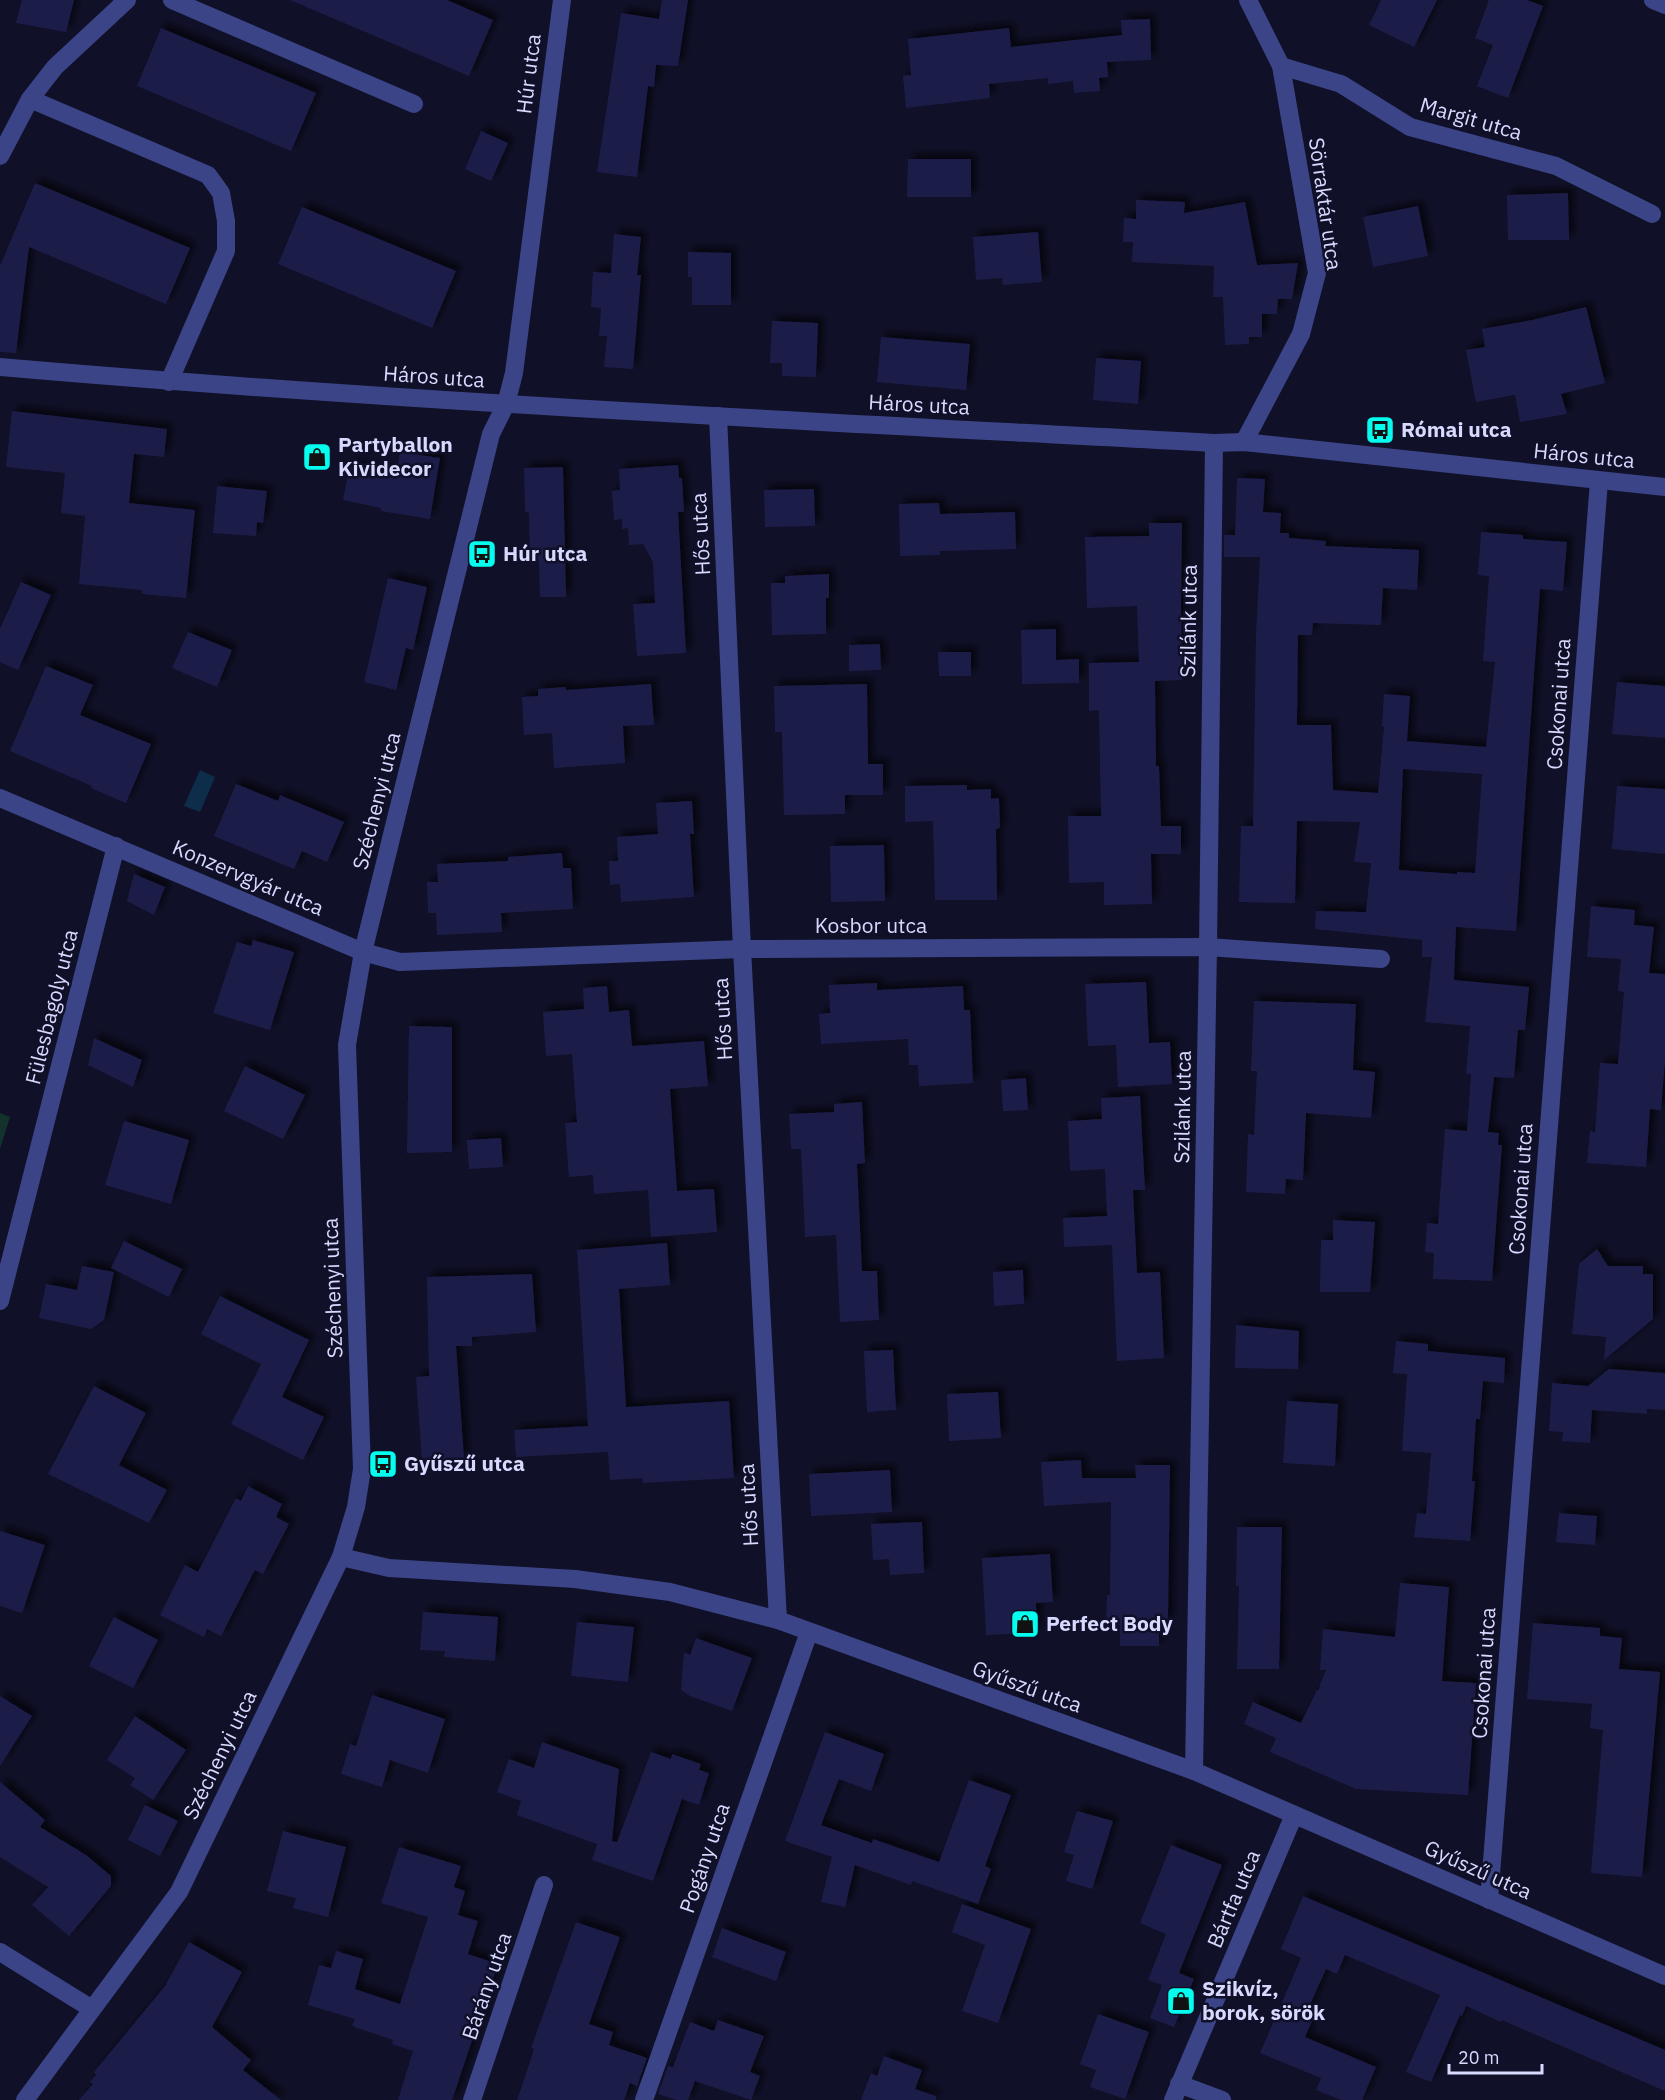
<svg xmlns="http://www.w3.org/2000/svg" width="1665" height="2100" viewBox="0 0 1665 2100" font-family="'IBM Plex Sans',sans-serif">
  <defs>
    <filter id="shadow"><feDropShadow dx="5.5" dy="-5.5" stdDeviation="3" flood-color="#0009"/></filter>
  </defs>
  <rect width="100%" height="100%" fill="#101028"/>
  <path fill="#13322c" d="M0 1113 10 1117 0 1149Z"/>
  <path fill="#0d2d4a" d="M200 770 215 777 200 812 184 806Z"/>
  <g fill="#1e1c49" fill-rule="evenodd" filter="url(#shadow)">
    <path d="M22 0H74L66 32 16 23Z"/>
    <path d="M290 0H447L493 20 469 76Z"/>
    <path d="M662 0H688L678 66 656 65 654 87 648 86 637 177 597 172 621 13 659 19Z"/>
    <path d="M1381 0H1437L1414 47 1369 25Z"/>
    <path d="M1489 0H1527L1543 6 1508 98 1477 86 1493 45 1475 38Z"/>
    <path d="M1150 19 1151 60 1107 62 1108 77 1099 78 1100 91 1074 93 1073 81 1048 84V78L989 84 990 98 906 108 903 76 911 75 908 39 1009 28 1011 47 1122 35 1121 20Z"/>
    <path d="M161 28 316 93 291 151 137 86Z"/>
    <path d="M481 131 508 143 491 181 465 169Z"/>
    <path d="M908 159H971V197H907Z"/>
    <path d="M35 183 190 248 166 304 29 247 16 353 0 352V266Z"/>
    <path d="M1568 193 1569 240H1508L1507 195Z"/>
    <path d="M1136 200 1185 202 1184 213 1245 202 1257 265 1298 263 1292 299H1278L1277 314H1262V337H1249V344L1225 345 1223 297H1213L1214 266 1132 262 1133 242H1123L1124 218 1136 219Z"/>
    <path d="M1418 206 1428 256 1373 267 1363 217Z"/>
    <path d="M302 207 456 271 432 328 278 264Z"/>
    <path d="M1038 232 1042 282 1003 285 1002 278 976 280 973 237Z"/>
    <path d="M614 234 641 237 637 275H641L633 369 604 367 607 336H599L601 308 591 307 593 272 611 273Z"/>
    <path d="M688 252 731 253V305H692V277H688Z"/>
    <path d="M1586 307 1605 383 1561 394 1567 414 1520 422 1515 395 1476 402 1466 350 1485 347 1482 329 1532 320Z"/>
    <path d="M772 321 818 323 816 377 782 376V363H770Z"/>
    <path d="M881 337 970 344 966 390 877 382Z"/>
    <path d="M1096 358 1141 361 1138 404 1093 400Z"/>
    <path d="M12 411 167 429 164 457 134 454 129 503 195 510 186 598 142 594V590L79 584 85 516 61 513 65 473 6 467Z"/>
    <path d="M400 452 440 458 430 519 381 511V508L343 500 350 464 396 475Z"/>
    <path d="M678 465 679 478H682L684 512H678L686 653 637 656 633 604 655 603 653 562 643 544 629 545 628 528 622 529V519L614 520 612 491 620 490 619 469Z"/>
    <path d="M563 467 566 597H540L539 561H530L529 513 525 512 524 468Z"/>
    <path d="M1237 478 1265 479 1263 512 1281 513 1280 533H1289V538L1326 541 1325 546 1419 550 1417 590 1383 588 1381 625 1313 623 1312 635H1298L1297 725H1331L1333 790 1378 793 1384 727 1382 726 1384 694 1410 696 1407 741 1486 747 1495 662 1483 661 1489 576 1478 575 1481 532 1523 535V539L1567 542 1563 591 1540 589 1516 931 1456 927 1454 980 1529 987 1525 1030H1518L1514 1078 1494 1077 1488 1132 1499 1133 1498 1145H1502L1492 1281 1433 1279 1434 1253 1425 1252 1427 1223 1438 1224 1445 1129 1467 1131 1471 1074H1466L1470 1026 1425 1022 1432 957H1422V940L1315 929 1316 911 1366 912 1371 863 1354 862 1360 822 1297 821 1295 903 1239 902 1241 826H1253L1256 634 1260 557H1224V535H1235ZM1403 769 1482 774 1475 873 1457 872V874L1399 870Z"/>
    <path d="M217 486 267 491 263 523 257 522 256 536 213 533Z"/>
    <path d="M814 489 815 526 765 527 764 490Z"/>
    <path d="M939 503 940 514 1015 512 1016 549 940 551V555L900 556 899 504Z"/>
    <path d="M1149 523H1182L1181 605 1182 680 1155 681 1156 766H1159L1161 826H1181V854H1151L1152 904 1104 905V882L1069 883 1068 816H1101L1099 710 1089 711V663L1139 662 1137 606 1087 608 1085 537 1149 536Z"/>
    <path d="M829 574V598H826V634L772 635 771 583H785V576Z"/>
    <path d="M388 578 427 587 413 650 406 648 396 690 364 682Z"/>
    <path d="M21 582 51 595 18 670 0 662V629Z"/>
    <path d="M1056 629V660L1079 659V683L1022 684 1021 630Z"/>
    <path d="M188 632 232 650 217 687 172 668Z"/>
    <path d="M880 644 881 670 849 671V645Z"/>
    <path d="M938 652H971V676H939Z"/>
    <path d="M46 666 93 685 80 715 151 744 126 803 91 788 92 786 10 751Z"/>
    <path d="M1617 682 1665 686V738L1612 734Z"/>
    <path d="M651 684 654 725 623 726 625 763 554 768 552 733 524 735 522 697 538 696V689L566 687V690Z"/>
    <path d="M867 684 868 764H883V795H845V814L784 815 782 732H775L774 686Z"/>
    <path d="M236 784 278 801 280 795 344 822 327 862 302 851 294 869 214 836Z"/>
    <path d="M967 785V790L991 789V799L999 798 1000 828 996 829 997 900H935L933 821 905 822V786Z"/>
    <path d="M1617 786 1665 789V854L1612 849Z"/>
    <path d="M692 801 694 834H690L694 897 621 902 620 884 610 885 609 861H618L617 837 658 834 656 803Z"/>
    <path d="M884 845 885 901 831 902 830 846Z"/>
    <path d="M562 853 563 868H571L573 909 501 913 502 932 437 935 436 913H428L427 882H438L437 864 508 861V857Z"/>
    <path d="M134 874 165 887 154 915 127 901Z"/>
    <path d="M1591 906 1635 910 1634 925 1654 927 1649 973 1665 974V1061L1661 1110 1650 1109 1646 1167 1587 1163 1590 1131 1595 1132 1600 1063 1618 1064 1624 992 1618 991 1621 959 1587 957Z"/>
    <path d="M253 940 294 952 270 1030 213 1013 237 942 251 946Z"/>
    <path d="M1146 982 1149 1043 1170 1042 1172 1084 1118 1087 1116 1045 1088 1046 1085 984Z"/>
    <path d="M877 983V990L963 986 964 1010H970L973 1083 919 1086 918 1065H909L908 1039 821 1044 819 1014 830 1013 829 985Z"/>
    <path d="M607 986 609 1012 629 1010 632 1046 704 1041 708 1086 670 1089 677 1191 714 1189 717 1232 651 1237 648 1190 594 1194 593 1175 569 1177 565 1123 577 1122 572 1054 546 1056 543 1012 584 1009 583 988Z"/>
    <path d="M1254 1001 1356 1004 1353 1070 1375 1072 1371 1118 1306 1113 1303 1180 1286 1179 1285 1194 1246 1192 1248 1134 1254 1135 1257 1071H1251Z"/>
    <path d="M409 1026 452 1027V1152L407 1153Z"/>
    <path d="M94 1038 142 1060 133 1087 88 1065Z"/>
    <path d="M245 1066 305 1095 283 1139 224 1111Z"/>
    <path d="M1026 1078 1028 1110 1003 1111 1001 1080Z"/>
    <path d="M1140 1096 1145 1190H1133L1137 1273 1160 1272 1164 1358 1117 1361 1112 1245 1064 1247 1063 1218 1107 1216 1105 1169 1070 1171 1068 1121 1102 1119 1101 1098Z"/>
    <path d="M862 1102 865 1163 857 1164 862 1271H877L879 1320 840 1322 836 1235 805 1237 801 1149H791L789 1114 834 1112V1104Z"/>
    <path d="M124 1121 189 1140 171 1204 105 1185Z"/>
    <path d="M501 1138 503 1167 469 1169 467 1140Z"/>
    <path d="M1333 1220 1375 1222 1370 1292H1320L1321 1240H1333Z"/>
    <path d="M124 1241 182 1269 169 1297 111 1268Z"/>
    <path d="M667 1243 670 1285 619 1289 626 1407 729 1401 734 1478 643 1483 642 1478 610 1480 608 1452 516 1457 514 1430 588 1426 577 1250Z"/>
    <path d="M1597 1249 1608 1266H1643V1274H1653V1319L1604 1360 1606 1337 1572 1334 1579 1264Z"/>
    <path d="M82 1266 114 1272 104 1320 91 1329 39 1318 46 1284 77 1290Z"/>
    <path d="M1023 1270 1024 1304 994 1306 993 1272Z"/>
    <path d="M532 1274 536 1332 472 1337V1346H456L464 1458 422 1461 416 1377 429 1376 427 1277Z"/>
    <path d="M220 1296 309 1340 282 1397 324 1417 303 1460 231 1424 261 1364 201 1334Z"/>
    <path d="M1236 1325 1299 1331 1298 1369 1235 1368Z"/>
    <path d="M1396 1341 1428 1344V1351L1505 1358 1504 1383 1483 1381 1480 1419H1476L1472 1481H1475L1470 1541 1414 1537 1417 1513 1426 1514 1431 1453 1402 1451 1407 1374 1393 1373Z"/>
    <path d="M893 1350 896 1410 867 1412 864 1351Z"/>
    <path d="M1609 1369 1665 1373V1410L1647 1409V1414L1592 1410 1590 1443 1562 1441 1563 1432 1549 1431 1552 1383 1588 1386Z"/>
    <path d="M94 1386 146 1413 119 1465 167 1490 149 1523 48 1474Z"/>
    <path d="M998 1392 1001 1438 949 1441 947 1394Z"/>
    <path d="M1287 1401 1338 1404 1335 1466 1283 1463Z"/>
    <path d="M1081 1460 1082 1478H1136L1135 1465H1170L1168 1623H1159V1646H1120V1625L1106 1624 1107 1595H1110L1111 1502 1044 1506 1041 1462Z"/>
    <path d="M890 1470 892 1512 811 1516 809 1474Z"/>
    <path d="M248 1486 282 1504 276 1517 289 1524 263 1574 255 1570 221 1636 207 1629 204 1637 160 1615 185 1565 198 1572 236 1498 241 1501Z"/>
    <path d="M1559 1513 1597 1516 1595 1545 1556 1542Z"/>
    <path d="M922 1522 924 1573 890 1575 889 1559 873 1560 871 1524Z"/>
    <path d="M1237 1527H1282L1279 1669H1237L1239 1586H1236Z"/>
    <path d="M0 1531 45 1545 22 1613 0 1606Z"/>
    <path d="M1050 1554 1053 1602 1036 1603 1037 1633 986 1635 982 1558Z"/>
    <path d="M1400 1583 1449 1587 1442 1681 1476 1683 1468 1795 1356 1789 1270 1752 1276 1738 1244 1724 1253 1702 1301 1723 1317 1690H1319L1320 1684 1326 1670H1320L1323 1629 1395 1637Z"/>
    <path d="M423 1612 498 1617 495 1661 444 1657 445 1651 420 1650Z"/>
    <path d="M114 1617 158 1640 133 1688 89 1666Z"/>
    <path d="M577 1622 634 1627 628 1682 571 1676Z"/>
    <path d="M1533 1623 1600 1628V1636L1622 1638 1619 1669 1660 1672 1642 1877 1591 1873 1603 1730 1590 1728 1592 1704 1527 1699Z"/>
    <path d="M696 1638 752 1658 732 1711 690 1696 681 1690 684 1652 690 1655Z"/>
    <path d="M372 1695 445 1719 428 1773 390 1760 382 1787 341 1774 350 1744 356 1746Z"/>
    <path d="M0 1696 32 1716 0 1766Z"/>
    <path d="M135 1716 186 1750 153 1800 130 1785 135 1778 107 1760Z"/>
    <path d="M825 1732 884 1754 871 1791 839 1779 821 1825 872 1843 873 1839 939 1862 969 1780 1011 1795 985 1866 991 1869 978 1904 912 1881 911 1885 855 1865 845 1907 821 1902 832 1857 785 1841Z"/>
    <path d="M542 1742 619 1769 612 1841 617 1842 651 1752 671 1759 672 1754 701 1764 699 1770 709 1773 699 1805 682 1799 653 1881 592 1860 597 1844 517 1815 521 1801 497 1792 509 1759 534 1768Z"/>
    <path d="M0 1782 45 1820 40 1827 86 1855 111 1876V1886L69 1936 32 1905 48 1887 0 1857Z"/>
    <path d="M145 1805 178 1821 160 1856 128 1840Z"/>
    <path d="M1077 1811 1113 1821 1092 1889 1066 1881 1074 1855 1064 1852Z"/>
    <path d="M283 1831 346 1847 328 1917 293 1908 296 1898 267 1891Z"/>
    <path d="M1171 1845 1222 1865 1179 1973 1194 1979 1174 2027 1150 2018 1162 1985 1148 1980 1166 1934 1140 1923Z"/>
    <path d="M399 1847 461 1866 454 1887 465 1891 458 1915 478 1921 468 1954 498 1964 452 2100H398L413 2051 392 2044 393 2040 352 2026 355 2019 308 2005 319 1965 331 1968 336 1951 363 1959 355 1989 400 2004 428 1917 381 1903Z"/>
    <path d="M1303 1896 1665 2050V2091L1502 2020 1501 2022 1466 2006 1462 2016 1460 2015 1431 2082 1406 2072 1440 1995 1345 1955 1337 1974 1326 1969 1304 2018 1312 2021 1305 2037 1376 2067 1362 2100H1341L1316 2090 1321 2078 1260 2053 1301 1958 1281 1949Z"/>
    <path d="M962 1904 1031 1929 998 2023 962 2011 985 1945 952 1932Z"/>
    <path d="M576 1922 620 1937 589 2024 613 2032 609 2045 647 2058 637 2086 630 2083 624 2100H517L534 2049 531 2048Z"/>
    <path d="M722 1928 786 1952 776 1981 712 1957Z"/>
    <path d="M189 1942 242 1972 212 2027 251 2060 243 2070 281 2100H79L93 2084 90 2082 96 2075 94 2072 165 1986Z"/>
    <path d="M1098 2014 1149 2032 1125 2099 1090 2087 1096 2070 1080 2064Z"/>
    <path d="M718 2020 764 2036 750 2072 760 2076 751 2100 695 2081 688 2100H676L658 2094 668 2066 673 2067 690 2022 714 2031Z"/>
    <path d="M884 2056 922 2070 915 2089 936 2096V2100H861L871 2073 877 2076Z"/>
  </g>
  <g fill="none" stroke-linecap="round" stroke-linejoin="round">
    <g stroke="#3b4486" stroke-width="18">
      <path d="M172 0 414 104"/>
      <path d="M1653 0 1665 5"/>
      <path d="M1281 66 1341 84 1410 127 1556 166 1652 214"/>
      <path d="M30 99 208 175 221 193 226 221V251L169 382"/>
      <path d="M0 156 30 99 55 67 127 0"/>
      <path d="M0 367C404 402 809 421 1214 443L1244 442 1665 487"/>
      <path d="M718 416 742 949 778 1620"/>
      <path d="M1244 442 1301 334 1317 273 1281 66 1248 0"/>
      <path d="M0 798 363 952 400 962 742 949 1208 947 1381 959"/>
      <path d="M0 1301 116 846"/>
      <path d="M341 1557 389 1568 575 1579 670 1592 778 1620 1194 1771 1665 1976"/>
      <path d="M1194 1771 1208 947 1214 443"/>
      <path d="M1489 1900 1599 481"/>
      <path d="M0 1952 92 2009"/>
      <path d="M1179 2084 1222 2100"/>
      <path d="M25 2100 179 1892 341 1557 356 1507 362 1469 347 1045 363 952 491 434 506 404 514 373 562 0"/>
      <path d="M472 2100 544 1885"/>
      <path d="M644 2100 809 1632"/>
      <path d="M1173 2100 1294 1815"/>
    </g>
  </g>
  <defs>
    <g id="bus-square" transform="scale(1.5)"><rect x="-9" y="-9" width="18" height="18" rx="4" fill="#04fdee" stroke="#101028"/><path d="M-5-6H5V4H4V6H2V4H-2V6H-4V4H-5ZM-3.5-4V0h7V-4ZM-3.5 1.2v1.5H-2V1.2ZM2 1.2v1.5H3.5V1.2Z" fill="#111"/></g>
    <g id="shop-square" transform="scale(1.5)"><rect x="-9" y="-9" width="18" height="18" rx="4" fill="#04fdee" stroke="#101028"/><path d="M-5-2.5h2.3a2.7 3.5 0 0 1 5.4 0H5L5.5 6h-11ZM-1.5-2.5h3a1.5 2.3 0 0 0-3 0Z" fill="#111"/></g>
  </defs>
  <g fill-rule="evenodd">
    <use href="#bus-square" x="1380" y="430"/>
    <use href="#shop-square" x="317" y="457"/>
    <use href="#bus-square" x="482" y="554"/>
    <use href="#bus-square" x="383" y="1464"/>
    <use href="#shop-square" x="1025" y="1624"/>
    <use href="#shop-square" x="1181" y="2001"/>
  </g>
  <g text-anchor="middle" stroke-width="5" stroke-linejoin="round" paint-order="stroke">
    <g font-size="21" fill="#d7d9ff" stroke="#101028">
      <text transform="translate(529 74) rotate(-83)" y="7">Húr utca</text>
      <text transform="translate(1471 119) rotate(16)" y="7">Margit utca</text>
      <text transform="translate(1325 204) rotate(82)" y="7">Sörraktár utca</text>
      <text transform="translate(434 377) rotate(4)" y="7">Háros utca</text>
      <text transform="translate(919 405) rotate(3)" y="7">Háros utca</text>
      <text transform="translate(1584 456) rotate(6)" y="7">Háros utca</text>
      <text transform="translate(701 534) rotate(-93)" y="7">Hős utca</text>
      <text transform="translate(1189 621) rotate(-89)" y="7">Szilánk utca</text>
      <text transform="translate(1559 704) rotate(-86)" y="7">Csokonai utca</text>
      <text transform="translate(377 801) rotate(-76)" y="7">Széchenyi utca</text>
      <text transform="translate(248 878) rotate(23)" y="7">Konzervgyár utca</text>
      <text x="871" y="933">Kosbor utca</text>
      <text transform="translate(52 1007) rotate(-76)" y="7">Fülesbagoly utca</text>
      <text transform="translate(723 1019) rotate(-93)" y="7">Hős utca</text>
      <text transform="translate(1183 1107) rotate(-89)" y="7">Szilánk utca</text>
      <text transform="translate(1521 1189) rotate(-86)" y="7">Csokonai utca</text>
      <text transform="translate(333 1288) rotate(-92)" y="7">Széchenyi utca</text>
      <text transform="translate(749 1505) rotate(-93)" y="7">Hős utca</text>
      <text transform="translate(1484 1673) rotate(-86)" y="7">Csokonai utca</text>
      <text transform="translate(1027 1687) rotate(20)" y="7">Gyűszű utca</text>
      <text transform="translate(220 1755) rotate(-64)" y="7">Széchenyi utca</text>
      <text transform="translate(705 1858) rotate(-71)" y="7">Pogány utca</text>
      <text transform="translate(1478 1870) rotate(24)" y="7">Gyűszű utca</text>
      <text transform="translate(1234 1899) rotate(-67)" y="7">Bártfa utca</text>
      <text transform="translate(487 1986) rotate(-71)" y="7">Bárány utca</text>
    </g>
    <g font-size="21" font-weight="bold" fill="#d7d9ff" stroke="#101028" text-anchor="start">
      <text x="1401" y="437">Római utca</text>
      <text x="338" y="452">Partyballon<tspan x="338" dy="24">Kividecor</tspan></text>
      <text x="503" y="561">Húr utca</text>
      <text x="404" y="1471">Gyűszű utca</text>
      <text x="1046" y="1631">Perfect Body</text>
      <text x="1202" y="1996">Szikvíz,<tspan x="1202" dy="24">borok, sörök</tspan></text>
    </g>
  </g>
  <path d="M1449 2064v9h93v-9" fill="none" stroke="#d7d9ff" stroke-width="3"/>
  <text x="1458" y="2064" font-size="18" fill="#d7d9ff" stroke="#101028" stroke-width="4.5" paint-order="stroke">20 m</text>
</svg>
